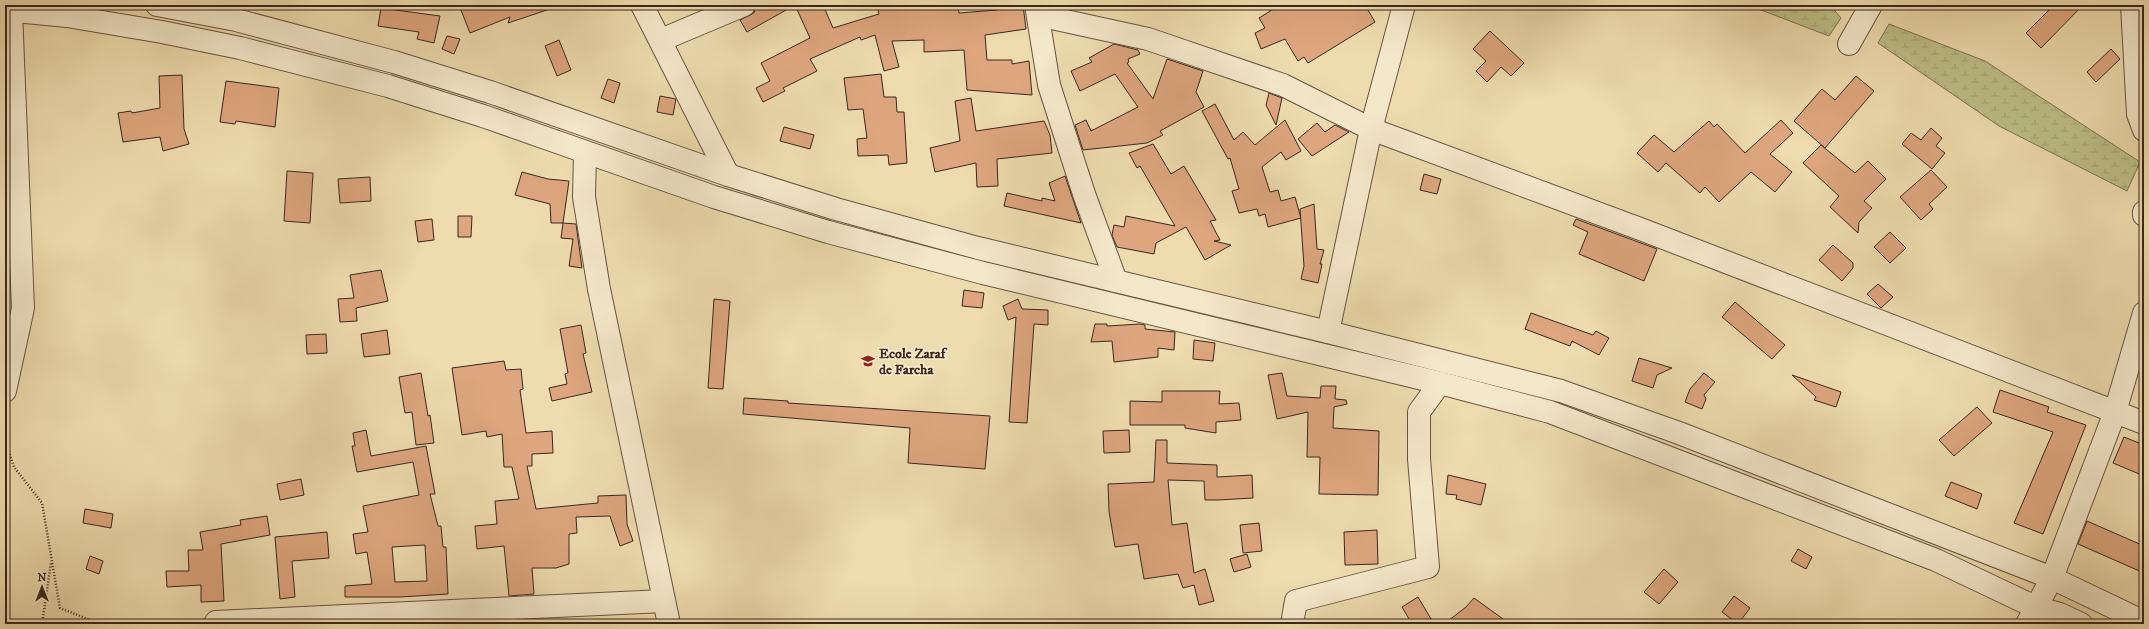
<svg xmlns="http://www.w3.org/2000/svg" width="2149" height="629" viewBox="0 0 2149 629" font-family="'IM FELL DW Pica',serif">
  <defs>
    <pattern id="wetland-marsh" width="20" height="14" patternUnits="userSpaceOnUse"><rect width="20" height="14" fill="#bdbf87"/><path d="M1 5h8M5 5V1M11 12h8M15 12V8" fill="none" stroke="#a3a474"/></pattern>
  </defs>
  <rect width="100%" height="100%" fill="#eedcae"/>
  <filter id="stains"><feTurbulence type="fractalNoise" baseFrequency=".005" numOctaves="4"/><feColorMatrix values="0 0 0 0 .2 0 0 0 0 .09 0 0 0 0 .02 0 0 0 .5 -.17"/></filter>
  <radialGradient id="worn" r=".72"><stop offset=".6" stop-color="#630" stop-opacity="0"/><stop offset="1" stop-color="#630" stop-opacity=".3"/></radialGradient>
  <g fill="url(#wetland-marsh)" stroke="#7c7352">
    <path d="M1748 5H1830L1841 18 1829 36Z"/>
    <path d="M1889 24 1985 61 2140 162 2127 191 1999 126 1878 43Z"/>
  </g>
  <g fill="#dda67e" stroke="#3a271e" fill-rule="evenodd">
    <path d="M459 5H553V8L508 23 510 17 470 33Z"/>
    <path d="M756 5H795L747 32 740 20 754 13Z"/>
    <path d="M795 5H823L833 28 879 14 878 10 895 5H958L959 13 997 10 996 8 1023 5 1026 29 985 35 987 60H1012V64L1029 61 1032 95 967 90 964 50 924 52V40L892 41 899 67 884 71 875 35 861 40 860 37 810 59 817 71 783 88 785 91 763 102 756 88 770 81 761 63 810 38Z"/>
    <path d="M1280 5H1365L1375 22 1308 63 1304 57 1298 61 1285 39 1261 49 1255 33 1265 28 1259 18Z"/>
    <path d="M2054 5H2083L2041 48 2026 33Z"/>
    <path d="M381 8 440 16 434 43 417 39 419 32 378 26Z"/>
    <path d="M1490 31 1524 63 1511 76 1501 67 1487 82 1476 71 1486 61 1473 49Z"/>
    <path d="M447 36 460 39 454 54 442 49Z"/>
    <path d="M559 40 571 70 557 76 545 46Z"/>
    <path d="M1114 44 1138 50 1140 54 1128 59 1129 62 1127 63 1153 99 1167 59 1203 71 1196 92 1204 107 1160 131 1163 135 1147 143 1083 150 1075 125 1086 120 1091 131 1138 107 1115 74 1080 91 1071 71 1092 62 1089 58Z"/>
    <path d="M2111 49 2120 59 2096 82 2087 72Z"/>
    <path d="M881 74 884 97H896L897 112H904L907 163 889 165 888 155 858 156 857 139 867 138 863 109 848 110 844 78Z"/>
    <path d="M182 75 184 129 189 144 163 151 160 137 123 142 118 113 131 111 132 113 160 108 159 76Z"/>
    <path d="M1856 76 1874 91 1825 148 1794 121 1822 89 1835 100Z"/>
    <path d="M608 79 620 83 614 103 601 98Z"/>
    <path d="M226 81 279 88 275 127 236 121 235 124 220 122Z"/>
    <path d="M1269 93 1282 98 1276 125 1266 105Z"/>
    <path d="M660 96 676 99 673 115 657 112Z"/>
    <path d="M971 98 976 131 1044 121 1050 135 1052 153 997 159 998 186 977 187 976 163 935 172 930 148 960 141 955 101Z"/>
    <path d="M1215 104 1234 140 1243 132 1255 145 1285 120 1301 151 1286 160 1281 152 1262 167 1270 192 1278 190 1281 201 1295 197 1301 218 1268 227 1265 214 1259 216 1257 209 1239 213 1232 191 1239 189 1230 158 1228 159 1202 111Z"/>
    <path d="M1781 120 1793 133 1770 154 1792 172 1775 192 1751 172 1719 202 1705 187 1700 193 1666 163 1658 172 1637 153 1654 135 1674 152 1709 121 1714 127 1717 124 1745 153Z"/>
    <path d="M1317 123 1325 132 1335 125 1349 132 1312 156 1298 139Z"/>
    <path d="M784 127 814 135 810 149 780 141Z"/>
    <path d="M1931 128 1942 138 1936 146 1945 153 1932 169 1902 144 1911 133 1921 140Z"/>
    <path d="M1153 144 1171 174 1184 166 1216 220 1210 221 1220 240 1214 241 1231 245 1205 260 1186 227 1156 243 1154 254 1117 247 1112 235 1114 225 1124 227 1126 216 1175 226 1140 166 1137 168 1129 153Z"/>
    <path d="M1821 145 1855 173 1868 161 1886 179 1864 201 1872 208 1859 222 1858 233 1830 207 1839 196 1803 163Z"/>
    <path d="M1931 170 1947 187 1929 204 1933 209 1921 220 1900 197Z"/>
    <path d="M287 171 313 173 310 223 284 221Z"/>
    <path d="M522 172 548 179 569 181 563 223 576 224 582 268 569 266 573 239 561 238 563 223H551L550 204 515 195Z"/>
    <path d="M1424 174 1441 179 1437 194 1420 190Z"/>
    <path d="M1065 176 1081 223 1004 206 1007 193 1042 201V198L1055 201 1049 183Z"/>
    <path d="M370 177 371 201 340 203 338 179Z"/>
    <path d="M1314 204 1317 249 1324 250 1320 264H1322L1318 283 1301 279 1304 266 1300 209Z"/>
    <path d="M458 216H472L471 237H458Z"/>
    <path d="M432 219 434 240 418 242 415 221Z"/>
    <path d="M1576 219 1657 249 1644 281 1579 254 1588 232 1573 225Z"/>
    <path d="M1890 232 1906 248 1890 263 1874 247Z"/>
    <path d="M1833 245 1853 263V268L1842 281 1819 260Z"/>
    <path d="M381 270 388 301 356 308 357 321 340 322 338 299 354 298 350 275Z"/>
    <path d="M1878 284 1893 297 1881 308 1867 294Z"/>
    <path d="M964 290 984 293 982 308 962 306Z"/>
    <path d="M714 299 730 301 723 389 708 388Z"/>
    <path d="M1018 299 1022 309 1048 310V325L1034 324 1027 423 1009 422 1016 317 1008 320 1003 306Z"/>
    <path d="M1735 302 1785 345 1772 359 1722 317Z"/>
    <path d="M1531 313 1593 335 1596 331 1609 338 1599 355 1572 341 1570 346 1525 329Z"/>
    <path d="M1095 324H1107V326L1140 324 1145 325V329L1175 332 1174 350 1158 348V357L1114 362 1112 341 1091 342Z"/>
    <path d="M581 325 586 353 583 354 592 392 552 401 549 388 567 384 565 374 568 373 560 329Z"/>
    <path d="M387 330 390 354 364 357 361 334Z"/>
    <path d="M326 334 327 353 307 354 306 335Z"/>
    <path d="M1194 340 1215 343 1213 361 1193 359Z"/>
    <path d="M1639 358 1672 368 1657 375 1653 388 1632 381Z"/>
    <path d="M504 361 506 370 521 369 523 389 520 390 526 433 552 431 553 453 532 454V466H527L536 509 598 503V496L626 495 627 524 633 541 620 546 610 516 576 517 577 533 569 534V564L556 568H532L534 594 509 596 504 546 477 549 475 526 497 524 495 501 519 499 512 467H504L502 434 487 437 486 431 462 435 452 368Z"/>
    <path d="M421 373 428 416 430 415 434 443 416 445 412 412 405 413 399 377Z"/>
    <path d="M1282 373 1287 396 1320 398 1321 386H1336L1335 399 1346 400 1347 404 1334 407 1333 428 1379 431 1378 495 1319 494 1320 457H1307L1308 412 1277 419 1268 375Z"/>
    <path d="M1704 373 1715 382 1704 395 1706 399 1702 409 1685 402 1690 389Z"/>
    <path d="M1792 375 1841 392 1836 407 1814 400 1816 397Z"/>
    <path d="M2000 390 2049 407 2047 412 2086 425 2043 534 2014 523 2053 432 1993 412Z"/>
    <path d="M1162 391H1220L1219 404 1239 403 1241 420 1216 422V433L1185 428V425H1130V401L1162 402Z"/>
    <path d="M744 398 788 401V403L990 416 985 469 908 463 910 428 743 414Z"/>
    <path d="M1977 407 1992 423 1954 456 1939 440Z"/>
    <path d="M366 430 371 456 426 446 435 494H430L438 526H441L443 547H446L448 594 400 597H345V586L372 584 367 552 356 554 353 534 368 532 363 506 419 495 413 462 357 472 352 446H355L353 433ZM425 545 427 581 395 582 392 547Z"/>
    <path d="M1129 430 1130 452 1104 453 1103 431Z"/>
    <path d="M2124 437 2144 445V476L2113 463Z"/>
    <path d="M1156 440H1167V463L1217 465V477L1252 475 1253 498 1218 500H1205L1204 481 1168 480 1172 525 1187 523 1194 573 1205 569 1214 601 1199 605 1194 585 1183 588 1178 574 1144 579 1138 544 1115 547 1109 511 1108 484 1154 482Z"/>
    <path d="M1448 475 1486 484 1481 505 1456 499 1457 495 1446 494Z"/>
    <path d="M301 479 304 495 280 500 277 484Z"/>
    <path d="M1951 482 1982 494 1977 509 1945 496Z"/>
    <path d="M85 509 113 514 111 528 83 523Z"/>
    <path d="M267 516 270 535 221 544 224 601 201 602V585L167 587 166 571H189L188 550H203L200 532 241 525 240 520Z"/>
    <path d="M2087 521 2144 546V573L2078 544Z"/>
    <path d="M1259 523 1262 551 1243 553 1240 525Z"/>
    <path d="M1377 530 1378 564 1345 565 1344 532Z"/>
    <path d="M327 532 329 558 292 561 295 597 280 599 275 537Z"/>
    <path d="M1798 549 1812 557 1806 569 1791 561Z"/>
    <path d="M1247 554 1251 567 1234 572 1230 559Z"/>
    <path d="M90 556 103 561 99 574 86 569Z"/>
    <path d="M1664 569 1678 582 1659 604 1644 592Z"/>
    <path d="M1734 596 1750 608 1738 624 1722 612Z"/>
    <path d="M1418 597 1434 624H1412L1402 607Z"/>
    <path d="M1474 598 1510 624H1444L1466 607Z"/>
  </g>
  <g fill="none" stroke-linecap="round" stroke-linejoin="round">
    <g stroke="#675442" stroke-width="24">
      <g id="minor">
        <path d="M157 5 236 20 394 62 490 92 728 175 836 209 978 248 1328 332 1561 391 1679 433 2052 578 2144 622"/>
        <path d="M642 5 728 175"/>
        <path d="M1036 5 1049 85 1084 194 1116 281"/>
        <path d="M1404 5 1371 129 1643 230 2144 423"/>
        <path d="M2132 5 2138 114 2144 130"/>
        <path d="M5 10 67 16 162 32 240 48 388 86 483 116 714 197 828 232 983 273 1440 383 1550 412 1936 560 2035 607 2060 614 2081 624"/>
        <path d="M1038 15 1148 39 1283 85 1371 129 1328 332"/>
        <path d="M661 40 744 5"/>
        <path d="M1849 44 1871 5"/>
        <path d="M585 152 584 197 599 289 669 624"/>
        <path d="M2144 212V215"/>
        <path d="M5 391 23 308 11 11"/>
        <path d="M216 622 664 601"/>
        <path d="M1292 624 1296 601 1428 567 1419 459V412L1440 383"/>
        <path d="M2027 624 2052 578 2115 412 2144 313"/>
      </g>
    </g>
    <g stroke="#3a271e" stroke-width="2.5" stroke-dasharray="1 2" stroke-linecap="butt">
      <path d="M5 440 14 467 42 503 60 608 100 624"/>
      <path d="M42 624 51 563"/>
    </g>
    <use href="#minor" stroke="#f4e8ca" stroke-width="22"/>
  </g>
  <defs>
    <g id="school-bare" transform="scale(1.08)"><path d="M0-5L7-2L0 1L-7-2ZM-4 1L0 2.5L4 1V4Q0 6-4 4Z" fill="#8f2418" stroke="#f4e8ca" stroke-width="2.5" paint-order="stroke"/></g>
  </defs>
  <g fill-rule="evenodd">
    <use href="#school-bare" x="868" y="361"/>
  </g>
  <g text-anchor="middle" stroke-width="3.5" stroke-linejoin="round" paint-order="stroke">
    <g font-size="14" font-weight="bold" fill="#3a271e" stroke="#f4e8ca" text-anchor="start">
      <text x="879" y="358">Ecole Zaraf<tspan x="879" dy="16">de Farcha</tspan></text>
    </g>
  </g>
  <rect width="2149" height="629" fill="none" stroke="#eedcae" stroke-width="20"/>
  <rect x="6" y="6" width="2137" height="617" fill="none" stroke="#3a271e" stroke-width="2"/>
  <rect x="10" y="10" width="2129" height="609" fill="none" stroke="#3a271e"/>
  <g transform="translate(42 587)" stroke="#f4e8ca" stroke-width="3" paint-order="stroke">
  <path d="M0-3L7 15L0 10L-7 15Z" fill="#3a271e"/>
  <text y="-6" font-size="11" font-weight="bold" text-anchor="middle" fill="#3a271e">N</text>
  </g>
  <rect width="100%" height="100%" filter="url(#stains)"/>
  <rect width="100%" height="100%" fill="url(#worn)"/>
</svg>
